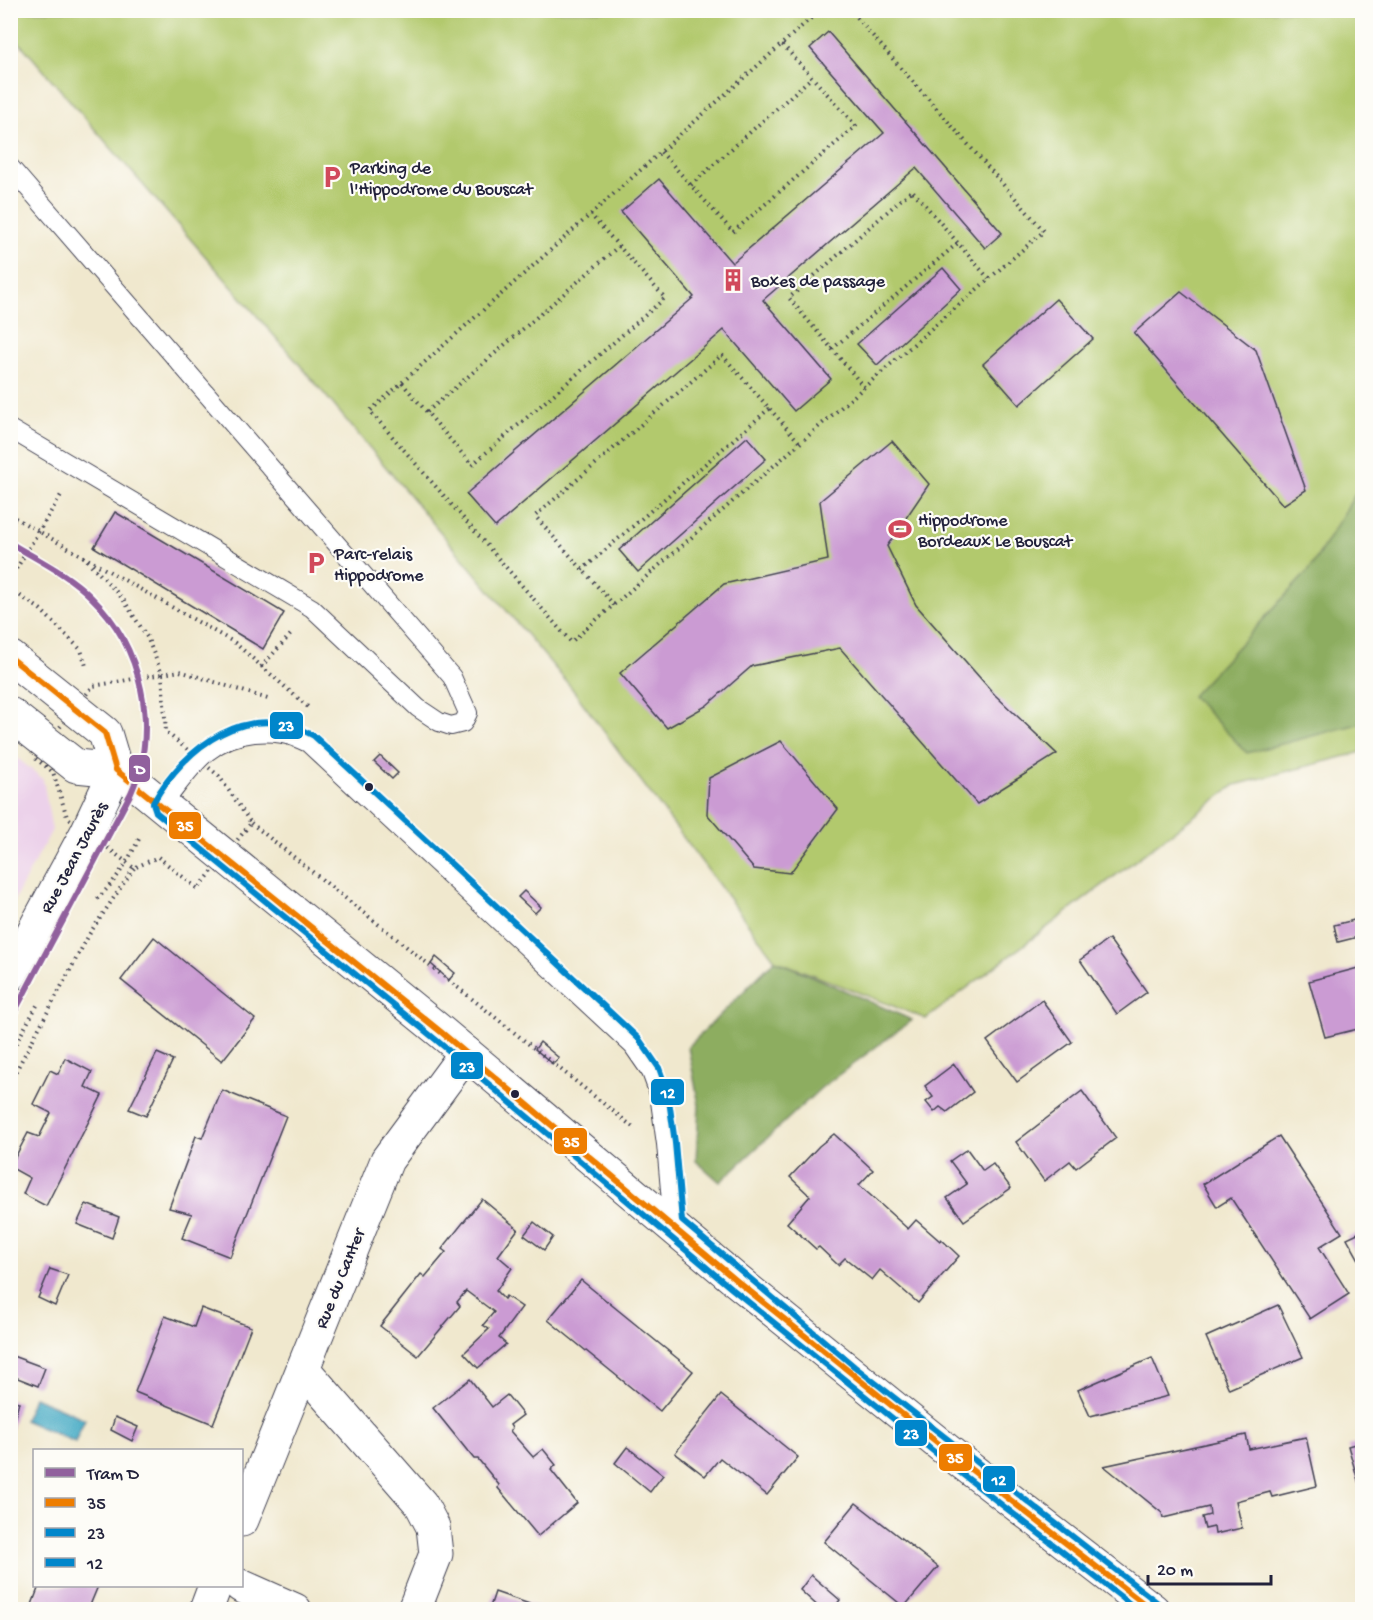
<svg xmlns="http://www.w3.org/2000/svg" width="1373" height="1620" viewBox="0 0 1373 1620" font-family="'Gochi Hand',sans-serif">
  <rect width="100%" height="100%" fill="#fdfcf7"/>
  <filter id="ink" filterUnits="userSpaceOnUse"><feTurbulence type="fractalNoise" baseFrequency=".0167" numOctaves="2"/><feDisplacementMap in="SourceGraphic" scale="12" xChannelSelector="R" yChannelSelector="G"/><feConvolveMatrix kernelMatrix="1 2 1 2 8 2 1 2 1" color-interpolation-filters="sRGB"/></filter>
  <filter id="wash" filterUnits="userSpaceOnUse"><feTurbulence type="fractalNoise" baseFrequency=".008" numOctaves="4" result="noise"/><feDisplacementMap in="SourceGraphic" scale="24" xChannelSelector="R" yChannelSelector="G"/><feGaussianBlur stdDeviation="1.35" result="paint"/><feColorMatrix in="noise" values="0 0 0 0 0 0 0 0 0 0 0 0 0 0 0 0 0 1.4 0 .05"/><feComposite in="paint" operator="in"/></filter>
  <g filter="url(#wash)">
    <rect width="100%" height="100%" fill="#f0e8ce"/>
    <path fill="#ecd1ea" d="M11 753 43 779 52 830 11 906Z"/>
    <path fill="#b2c96d" stroke="#6a7654" stroke-width="1.5" d="M10 11H1362V752L1235 785 926 1019 775 960 570 686 305 371 11 33Z"/>
    <g fill="#8dad60" stroke="#58684e" stroke-width="1.5">
      <path d="M1362 483V723L1247 753 1192 696 1310 569Z"/>
      <path d="M775 960 912 1020 821 1088 720 1182 696 1161 699 1105 688 1047Z"/>
    </g>
    <path fill="#45aac5" stroke="#346680" stroke-width="1.5" d="M34 1397 85 1419 75 1442 24 1420Z"/>
    <g id="blocks">
      <g fill="#cb9bd3">
        <path d="M828 32 1002 233 985 248 916 168 763 300 831 379 794 411 724 330 495 527 466 494 694 297 621 212 659 179 732 263 884 133 810 48Z"/>
        <path d="M943 268 961 289 877 365 857 344Z"/>
        <path d="M1181 292 1256 350 1306 490 1283 505 1134 333Z"/>
        <path d="M1056 299 1093 339 1019 405 983 364Z"/>
        <path d="M747 437 766 459 638 572 619 550Z"/>
        <path d="M892 441 929 484 887 546 916 605 995 695 1057 754 977 804 840 648 752 666 706 706 667 728 620 673 724 584 828 560 820 501Z"/>
        <path d="M115 512 284 613 263 649 94 547Z"/>
        <path d="M781 741 838 809 790 873 754 869 707 814 709 778Z"/>
        <path d="M380 756 398 773 392 779 374 762Z"/>
        <path d="M524 891 541 907 535 913 518 897Z"/>
        <path d="M1362 918V936L1338 942 1334 925Z"/>
        <path d="M154 937 255 1019 222 1061 121 980Z"/>
        <path d="M1109 939 1147 992 1117 1014 1080 960Z"/>
        <path d="M436 957 455 973 449 980 431 964Z"/>
        <path d="M1362 967V1028L1325 1037 1309 981Z"/>
        <path d="M1042 1000 1072 1042 1017 1082 987 1041Z"/>
        <path d="M540 1042 559 1058 553 1064 535 1049Z"/>
        <path d="M157 1053 173 1060 146 1116 129 1109Z"/>
        <path d="M65 1058 92 1072 85 1087 102 1095 46 1206 23 1194 30 1178 10 1167 28 1133 39 1137 51 1113 33 1104 50 1070 58 1074Z"/>
        <path d="M954 1064 973 1092 947 1112 940 1107 934 1112 926 1102 933 1097 925 1086Z"/>
        <path d="M222 1090 286 1116 230 1257 182 1238 192 1214 169 1208 196 1136 202 1138Z"/>
        <path d="M1082 1091 1116 1138 1076 1168 1070 1161 1044 1181 1016 1142Z"/>
        <path d="M834 1134 873 1170 859 1185 908 1229 916 1220 940 1241 941 1239 959 1256 918 1303 880 1270 872 1280 845 1258 838 1265 819 1247 816 1249 787 1223 810 1196 790 1177 819 1146Z"/>
        <path d="M1279 1136 1342 1233 1319 1247 1349 1294 1310 1319 1231 1198 1217 1207 1203 1184Z"/>
        <path d="M967 1149 983 1171 993 1164 1011 1188 964 1221 947 1198 967 1184 950 1161Z"/>
        <path d="M482 1199 518 1229 498 1256 512 1268 496 1291 504 1299 506 1296 522 1307 499 1338 506 1344 478 1368 464 1353 489 1329 483 1325 494 1312 466 1291 457 1302 460 1306 418 1356 380 1326 421 1274 425 1277 446 1252 442 1249Z"/>
        <path d="M86 1204 119 1217 112 1238 77 1224Z"/>
        <path d="M534 1222 553 1237 544 1250 524 1235Z"/>
        <path d="M1362 1231V1265L1347 1238Z"/>
        <path d="M50 1269 68 1275 55 1306 38 1298Z"/>
        <path d="M581 1280 693 1371 660 1411 548 1320Z"/>
        <path d="M1278 1305 1303 1357 1229 1389 1206 1337Z"/>
        <path d="M201 1308 251 1327 213 1424 135 1392 165 1316 194 1327Z"/>
        <path d="M10 1355 45 1368 38 1386 10 1375Z"/>
        <path d="M1152 1358 1168 1396 1090 1416 1078 1390Z"/>
        <path d="M470 1379 492 1407 507 1395 523 1415 510 1425 512 1428 510 1431 533 1457 543 1449 556 1465 551 1470 577 1503 538 1536 498 1488 499 1485 478 1459H474L433 1408Z"/>
        <path d="M721 1395 798 1457 767 1495 720 1458 705 1476 675 1453Z"/>
        <path d="M10 1400 19 1402 11 1430H10Z"/>
        <path d="M115 1417 138 1427 132 1441 111 1430Z"/>
        <path d="M1246 1435 1249 1449 1306 1437 1317 1486 1272 1497 1270 1492 1236 1501 1242 1528 1215 1534 1214 1527 1205 1529 1202 1517 1210 1515 1209 1507 1163 1518 1162 1513 1104 1466Z"/>
        <path d="M1362 1442V1494L1348 1446Z"/>
        <path d="M627 1447 663 1475 650 1492 615 1463Z"/>
        <path d="M856 1503 938 1567 904 1607 824 1542Z"/>
        <path d="M811 1575 840 1600 832 1610H822L800 1590Z"/>
        <path d="M39 1586H98L88 1610H30Z"/>
        <path d="M495 1592 544 1609V1610H489Z"/>
      </g>
    </g>
  </g>
  <g filter="url(#ink)">
    <use href="#blocks" fill-opacity="0" stroke="#414051" stroke-width="1.5"/>
    <g fill="none" stroke-linecap="round" stroke-linejoin="round">
      <g stroke="#414051" stroke-width="20">
        <g id="lane">
          <path d="M10 167 452 677 468 713 463 723 451 726 439 722 418 708 312 608 10 429"/>
          <path d="M162 805C190 770 206 738 254 733 275 731 290 734 308 743L633 1046 651 1072 659 1094 666 1144 673 1225"/>
        </g>
      </g>
      <g stroke="#414051" stroke-width="35">
        <g id="street">
          <path d="M10 975 87 832 116 770"/>
          <path d="M303 1369 421 1504 433 1527 436 1554 414 1610"/>
          <path d="M242 1520 387 1160 466 1053"/>
          <path d="M241 1586 295 1610"/>
          <path d="M206 1610 215 1586"/>
        </g>
      </g>
      <g stroke="#414051" stroke-width="35">
        <g id="secondary">
          <path d="M10 657 105 733 116 770"/>
          <path d="M10 714 76 766 116 770 135 783 441 1032 737 1281 964 1464 1153 1610"/>
        </g>
      </g>
      <g stroke="#414051" stroke-width="4" stroke-dasharray="1.5 4.5" stroke-linecap="butt">
        <path d="M820 10 370 411 571 642 1044 231 850 10"/>
        <path d="M661 152 733 232 856 126 782 44"/>
        <path d="M691 185 811 78"/>
        <path d="M832 349 958 243"/>
        <path d="M402 383 472 465 665 298 591 215"/>
        <path d="M864 387 789 298 912 190 989 279"/>
        <path d="M427 412 619 246"/>
        <path d="M10 515 235 643 309 708"/>
        <path d="M83 556 123 599 147 637 162 674 180 671 271 700"/>
        <path d="M582 570 770 408"/>
        <path d="M10 579 61 495"/>
        <path d="M10 589 40 609 81 650 87 669"/>
        <path d="M614 605 535 516 722 355 800 443"/>
        <path d="M261 667 293 632"/>
        <path d="M162 674 166 732 219 776 251 823 198 889 158 857 134 868 67 817 53 772 35 758 93 686Z"/>
        <path d="M251 823 633 1127"/>
        <path d="M97 899C117 880 128 861 140 837"/>
        <path d="M10 1054 39 1002"/>
        <path d="M10 1082 90 933 134 868"/>
      </g>
      <use href="#lane" stroke="#fff" stroke-width="18"/>
      <use href="#street" stroke="#fff" stroke-width="33"/>
      <use href="#secondary" stroke="#fff" stroke-width="33"/>
      <g stroke="#fdfcf7" stroke-width="10">
        <path id="bus-1" d="M10 657 105 733 116 770 441 1032 737 1281 964 1464 1152 1610"/>
      </g>
      <g stroke="#fdfcf7" stroke-width="10">
        <path id="bus-2" d="M503 912 314 736C249 698 185 746 153 803L156 812 435 1039 731 1288 958 1471 1138 1610"/>
      </g>
      <g stroke="#fdfcf7" stroke-width="10">
        <path id="bus-3" d="M503 912 639 1039 659 1068 668 1093 675 1143 682 1221 855 1367 1158 1603"/>
      </g>
      <use href="#bus-1" stroke="#ee7d00" stroke-width="6"/>
      <use href="#bus-2" stroke="#0086cb" stroke-width="6"/>
      <use href="#bus-3" stroke="#0086cb" stroke-width="6"/>
      <g stroke="#fdfcf7" stroke-width="10">
        <path id="tram-1" d="M10 543C38 560 68 574 91 597 142 646 160 728 131 793L10 1020"/>
      </g>
      <use href="#tram-1" stroke="#91619d" stroke-width="6"/>
    </g>
  </g>
  <defs>
    <g id="parking-bare" transform="scale(1.8)"><path d="M-3.5-5.5H1a3.5 3.5 0 0 1 0 7H-1V5.5H-3.5ZM-1-3.4V-.6H.8a1.4 1.4 0 0 0 0-2.8Z" fill="#d1495b" stroke="#fdfcf7" stroke-width="2.5" paint-order="stroke"/></g>
    <g id="building-bare" transform="scale(1.8)"><path d="M-4-6H4V6H1V3H-1V6H-4ZM-2.5-4.3h1.7v1.8h-1.7ZM.8-4.3h1.7v1.8H.8ZM-2.5-1h1.7V.8h-1.7ZM.8-1h1.7V.8H.8Z" fill="#d1495b" stroke="#fdfcf7" stroke-width="2.5" paint-order="stroke"/></g>
    <g id="stadium-bare" transform="scale(1.8)"><path d="M0-5a6.5 5 0 1 0 0 10a6.5 5 0 1 0 0-10ZM-3.5-1.8h7v3.6h-7Z" fill="#d1495b" stroke="#fdfcf7" stroke-width="2.5" paint-order="stroke"/></g>
  </defs>
  <g fill-rule="evenodd">
    <use href="#parking-bare" x="332" y="177"/>
    <use href="#building-bare" x="733" y="280"/>
    <use href="#stadium-bare" x="900" y="529"/>
    <use href="#parking-bare" x="316" y="563"/>
  </g>
  <g fill="#22223b" stroke="#fdfcf7" stroke-width="2">
    <circle cx="369" cy="787" r="5"/>
    <circle cx="515" cy="1094" r="5"/>
  </g>
  <g text-anchor="middle" stroke-width="4.5" stroke-linejoin="round" paint-order="stroke">
    <g font-size="18" fill="#22223b" stroke="#fdfcf7" text-anchor="start">
      <text x="350" y="173">Parking de<tspan x="350" dy="21">l'Hippodrome du Bouscat</tspan></text>
      <text x="751" y="286">Boxes de passage</text>
      <text x="918" y="525">Hippodrome<tspan x="918" dy="21">Bordeaux Le Bouscat</tspan></text>
      <text x="334" y="559">Parc-relais<tspan x="334" dy="21">Hippodrome</tspan></text>
    </g>
    <g font-size="18" fill="#22223b" stroke="#fdfcf7">
      <text transform="translate(73 857) rotate(-62)" y="6">Rue Jean Jaurès</text>
      <text transform="translate(339 1278) rotate(-68)" y="6">Rue du Canter</text>
    </g>
  </g>
  <g stroke="#fdfcf7" stroke-width="2">
    <rect x="269" y="711" width="35" height="29" rx="6" fill="#0086cb"/>
    <rect x="128" y="754" width="23" height="29" rx="6" fill="#91619d"/>
    <rect x="168" y="811" width="34" height="29" rx="6" fill="#ee7d00"/>
    <rect x="450" y="1051" width="34" height="29" rx="6" fill="#0086cb"/>
    <rect x="650" y="1078" width="35" height="28" rx="6" fill="#0086cb"/>
    <rect x="553" y="1127" width="35" height="28" rx="6" fill="#ee7d00"/>
    <rect x="894" y="1419" width="34" height="28" rx="6" fill="#0086cb"/>
    <rect x="938" y="1443" width="35" height="29" rx="6" fill="#ee7d00"/>
    <rect x="982" y="1465" width="34" height="28" rx="6" fill="#0086cb"/>
  </g>
  <g font-size="16" text-anchor="middle" font-weight="bold" fill="#fff">
    <text x="286" y="731">23</text>
    <text x="140" y="774">D</text>
    <text x="185" y="831">35</text>
    <text x="467" y="1072">23</text>
    <text x="668" y="1098">12</text>
    <text x="571" y="1147">35</text>
    <text x="911" y="1439">23</text>
    <text x="955" y="1463">35</text>
    <text x="999" y="1485">12</text>
  </g>
  <rect width="1373" height="1620" fill="none" stroke="#fdfcf7" stroke-width="36"/>
  <rect x="33" y="1449" width="210" height="138" fill="#fdfcf7" stroke="#a5a5ac" stroke-width="1.5"/>
  <rect x="45" y="1468" width="30" height="9" fill="#91619d" stroke="#a5a5ac" stroke-width="1.5"/>
  <text x="87" y="1479" font-size="18" fill="#22223b">Tram D</text>
  <rect x="45" y="1498" width="30" height="9" fill="#ee7d00" stroke="#a5a5ac" stroke-width="1.5"/>
  <text x="87" y="1509" font-size="18" fill="#22223b">35</text>
  <rect x="45" y="1528" width="30" height="9" fill="#0086cb" stroke="#a5a5ac" stroke-width="1.5"/>
  <text x="87" y="1539" font-size="18" fill="#22223b">23</text>
  <rect x="45" y="1558" width="30" height="9" fill="#0086cb" stroke="#a5a5ac" stroke-width="1.5"/>
  <text x="87" y="1569" font-size="18" fill="#22223b">12</text>
  <path d="M1148 1575v9h123v-9" fill="none" stroke="#22223b" stroke-width="3"/>
  <text x="1157" y="1575" font-size="18" fill="#22223b" stroke="#fdfcf7" stroke-width="4.5" paint-order="stroke">20 m</text>
</svg>
